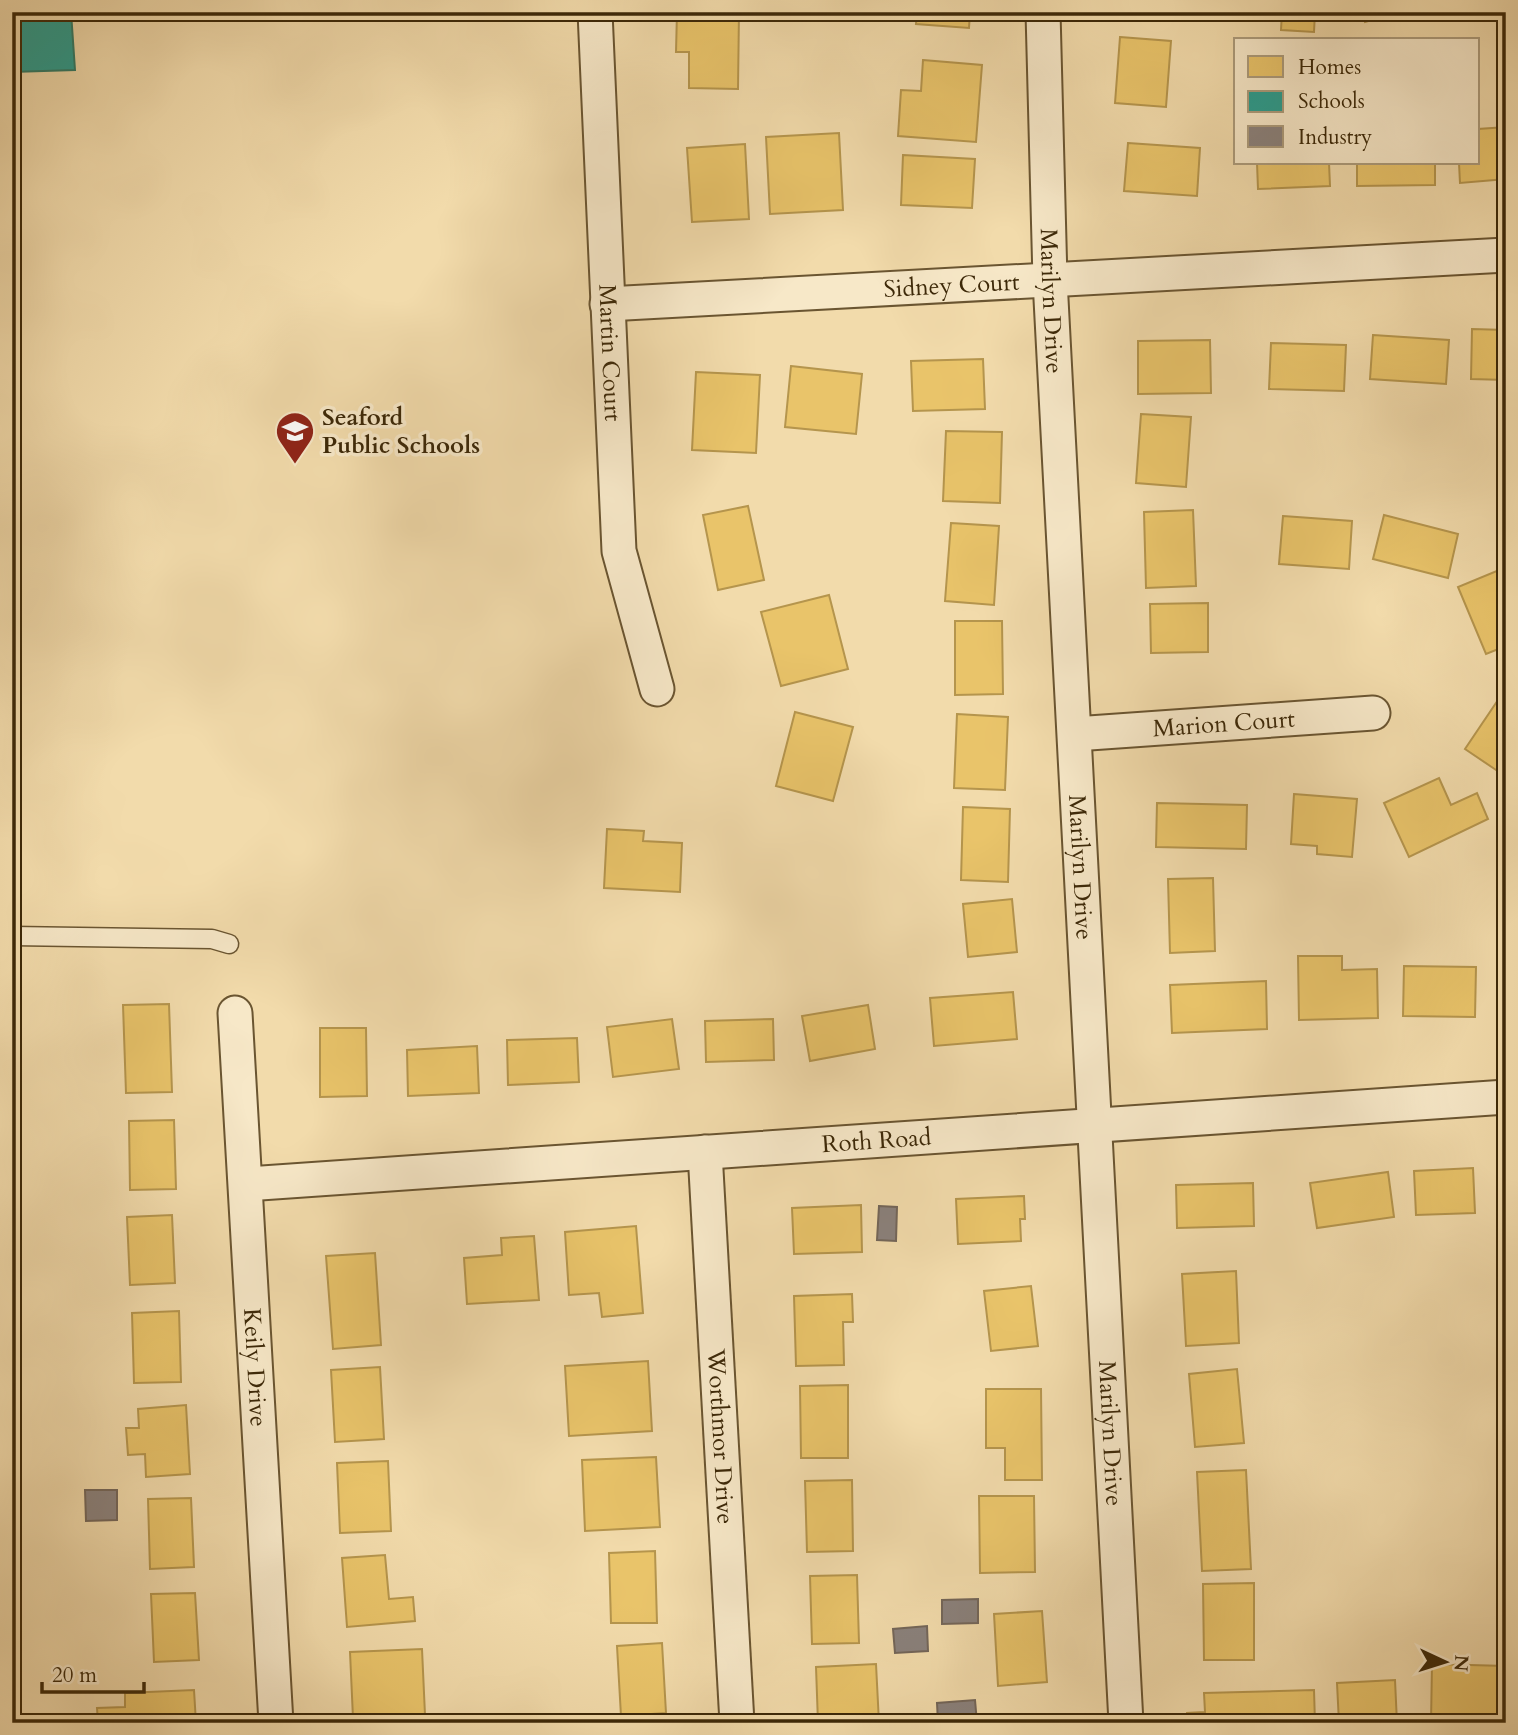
<svg xmlns="http://www.w3.org/2000/svg" width="1518" height="1735" viewBox="0 0 1518 1735" font-family="Cardo,serif">
  <rect width="100%" height="100%" fill="#f2dbab"/>
  <filter id="stains"><feTurbulence type="fractalNoise" baseFrequency=".00286" numOctaves="4"/><feColorMatrix values="0 0 0 0 .2 0 0 0 0 .09 0 0 0 0 .02 0 0 0 .5 -.17"/></filter>
  <radialGradient id="worn" r=".72"><stop offset=".6" stop-color="#630" stop-opacity="0"/><stop offset="1" stop-color="#630" stop-opacity=".3"/></radialGradient>
  <g fill="#e9c46a" stroke="#b5954d" stroke-width="2">
    <path d="M677 12H739L738 89 689 88V52H676Z"/>
    <path d="M917 12H970L969 28 916 24Z"/>
    <path d="M1282 12H1315L1314 32 1281 30Z"/>
    <path d="M1362 12H1384L1385 16 1365 22Z"/>
    <path d="M1120 37 1171 41 1166 107 1115 103Z"/>
    <path d="M923 60 982 65 976 142 898 136 901 90 921 91Z"/>
    <path d="M1506 127V179L1460 183 1459 163H1478V129Z"/>
    <path d="M839 133 843 210 770 214 766 137Z"/>
    <path d="M1128 143 1200 148 1197 196 1124 191Z"/>
    <path d="M745 144 749 219 692 222 687 148Z"/>
    <path d="M903 155 975 159 972 208 901 205Z"/>
    <path d="M1257 163H1329L1330 186 1258 189Z"/>
    <path d="M1357 163H1435V185L1357 186Z"/>
    <path d="M1472 329 1506 330V380L1471 379Z"/>
    <path d="M1373 335 1449 340 1446 384 1370 379Z"/>
    <path d="M1210 340 1211 393 1138 394V341Z"/>
    <path d="M1271 343 1346 345 1344 391 1269 389Z"/>
    <path d="M983 359 985 409 913 411 911 361Z"/>
    <path d="M791 366 862 374 856 434 785 427Z"/>
    <path d="M696 372 760 375 756 453 692 450Z"/>
    <path d="M1141 414 1191 417 1186 487 1136 483Z"/>
    <path d="M946 431 1002 432 1000 503 943 501Z"/>
    <path d="M748 506 764 580 718 590 703 515Z"/>
    <path d="M1193 510 1196 586 1146 588 1144 512Z"/>
    <path d="M1384 515 1458 534 1448 578 1373 559Z"/>
    <path d="M1283 516 1352 521 1349 569 1279 564Z"/>
    <path d="M951 523 999 526 994 605 945 601Z"/>
    <path d="M1504 568 1506 646 1486 654 1458 587Z"/>
    <path d="M829 595 848 669 781 686 761 612Z"/>
    <path d="M1208 603V652L1151 653 1150 604Z"/>
    <path d="M955 621H1002L1003 694 955 695Z"/>
    <path d="M1502 694 1506 696V769L1502 774 1465 749Z"/>
    <path d="M795 712 853 727 833 801 776 786Z"/>
    <path d="M957 714 1008 717 1005 790 954 788Z"/>
    <path d="M1439 778 1451 805 1477 793 1488 819 1409 857 1384 803Z"/>
    <path d="M1294 794 1357 799 1352 857 1317 854V846L1291 844Z"/>
    <path d="M1157 803 1247 805 1246 849 1156 847Z"/>
    <path d="M963 807 1010 809 1008 882 961 880Z"/>
    <path d="M607 829 644 831 643 841 682 843 680 892 604 888Z"/>
    <path d="M1213 878 1215 951 1170 953 1168 879Z"/>
    <path d="M1012 899 1017 952 968 957 963 904Z"/>
    <path d="M1298 956H1342V970L1377 969 1378 1018 1299 1020Z"/>
    <path d="M1404 966 1476 967 1475 1017 1403 1016Z"/>
    <path d="M1266 981 1267 1029 1172 1033 1170 985Z"/>
    <path d="M1013 992 1017 1039 934 1046 930 998Z"/>
    <path d="M169 1004 172 1092 126 1093 123 1005Z"/>
    <path d="M868 1005 875 1049 810 1061 802 1016Z"/>
    <path d="M672 1019 679 1069 613 1077 607 1027Z"/>
    <path d="M773 1019 774 1060 706 1062 705 1021Z"/>
    <path d="M320 1028H366L367 1096 320 1097Z"/>
    <path d="M577 1038 579 1082 508 1085 507 1040Z"/>
    <path d="M477 1046 479 1093 408 1096 407 1050Z"/>
    <path d="M174 1120 176 1189 130 1190 129 1121Z"/>
    <path d="M1473 1168 1475 1213 1416 1215 1414 1171Z"/>
    <path d="M1388 1172 1394 1217 1317 1228 1310 1183Z"/>
    <path d="M1253 1183 1254 1226 1177 1228 1176 1185Z"/>
    <path d="M1024 1196 1025 1219H1020L1021 1241 958 1244 956 1199Z"/>
    <path d="M861 1205 862 1252 794 1254 792 1208Z"/>
    <path d="M172 1215 175 1283 130 1285 127 1217Z"/>
    <path d="M636 1226 643 1313 602 1317 599 1293 569 1295 565 1232Z"/>
    <path d="M534 1236 539 1300 467 1304 464 1258 502 1255 501 1238Z"/>
    <path d="M375 1253 381 1345 333 1349 326 1256Z"/>
    <path d="M1236 1271 1239 1343 1186 1346 1182 1274Z"/>
    <path d="M1031 1286 1038 1346 991 1351 984 1291Z"/>
    <path d="M852 1294 853 1322H843L844 1365 796 1366 794 1296Z"/>
    <path d="M179 1311 181 1382 134 1383 132 1313Z"/>
    <path d="M648 1361 652 1431 569 1436 565 1366Z"/>
    <path d="M380 1367 384 1439 335 1442 331 1370Z"/>
    <path d="M1237 1369 1244 1443 1195 1447 1189 1374Z"/>
    <path d="M848 1385V1458H801L800 1386Z"/>
    <path d="M986 1389H1041L1042 1480H1005V1448H986Z"/>
    <path d="M186 1405 190 1474 146 1477 145 1454 128 1455 126 1428H139L138 1409Z"/>
    <path d="M656 1457 660 1527 585 1531 582 1460Z"/>
    <path d="M388 1461 391 1531 340 1533 337 1463Z"/>
    <path d="M1246 1470 1251 1569 1202 1571 1197 1472Z"/>
    <path d="M852 1480 853 1551 807 1552 805 1481Z"/>
    <path d="M979 1496H1034L1035 1572 980 1573Z"/>
    <path d="M191 1498 194 1567 150 1569 148 1499Z"/>
    <path d="M655 1551 657 1623H611L609 1553Z"/>
    <path d="M385 1555 389 1599 413 1597 415 1621 347 1627 342 1558Z"/>
    <path d="M857 1575 859 1643 812 1644 810 1576Z"/>
    <path d="M1254 1583V1660H1204L1203 1584Z"/>
    <path d="M195 1593 199 1660 154 1662 151 1594Z"/>
    <path d="M1042 1611 1047 1682 998 1686 994 1614Z"/>
    <path d="M662 1643 666 1713 621 1716 617 1646Z"/>
    <path d="M422 1649 425 1715 353 1718 350 1652Z"/>
    <path d="M876 1664 879 1723H818L816 1667Z"/>
    <path d="M1432 1664 1506 1666V1723H1431Z"/>
    <path d="M1395 1680 1397 1723H1339L1337 1683Z"/>
    <path d="M194 1690 196 1723H98L97 1708 125 1707V1693Z"/>
    <path d="M1314 1690 1315 1723H1187V1713L1205 1712 1204 1693Z"/>
  </g>
  <path fill="#2a9d8f" stroke="#2f7a66" stroke-width="2" d="M12 12H71L75 70 12 72Z"/>
  <g fill="#8a817c" stroke="#736659" stroke-width="2">
    <path d="M879 1206 897 1207 896 1241 877 1240Z"/>
    <path d="M85 1490H117V1520L86 1521Z"/>
    <path d="M978 1599V1623L942 1624V1600Z"/>
    <path d="M927 1626 928 1651 895 1653 893 1629Z"/>
    <path d="M975 1700 977 1723H938L937 1703Z"/>
  </g>
  <g fill="none" stroke-linecap="round" stroke-linejoin="round">
    <g stroke="#6a5531" stroke-width="21">
      <path id="lane" d="M12 936 212 939 229 944"/>
    </g>
    <g stroke="#6a5531" stroke-width="37">
      <g id="street">
        <path id="s1" d="M595 12 619 551 657 689"/>
        <path id="s2" d="M1043 12 1050 280 1126 1723"/>
        <path id="s3" d="M607 304 1506 255"/>
        <path id="s4" d="M1075 734 1373 713"/>
        <path id="s5" d="M235 1013 276 1723"/>
        <path id="s6" d="M705 1152 737 1723"/>
        <path id="s7" d="M246 1184 1506 1097"/>
      </g>
    </g>
    <use href="#lane" stroke="#f7e8c8" stroke-width="18"/>
    <use href="#street" stroke="#f7e8c8" stroke-width="33"/>
  </g>
  <defs>
    <g id="school-pin" transform="scale(2.0125)"><path d="M0 17L-7.5 6A9.5 9.5 0 1 1 7.5 6Z" fill="#8f2418" stroke="#f7e8c8"/><path d="M0-5L7-2L0 1L-7-2ZM-4 1L0 2.5L4 1V4Q0 6-4 4Z" fill="#fff"/></g>
  </defs>
  <g fill-rule="evenodd">
    <use href="#school-pin" x="295" y="431"/>
  </g>
  <g text-anchor="middle" stroke-width="7" stroke-linejoin="round" paint-order="stroke">
    <g font-size="24" fill="#3c2808" stroke="#f7e8c8">
      <text dy="8" stroke="none"><textPath href="#s3" startOffset="345">Sidney Court</textPath></text>
      <text dy="8" stroke="none"><textPath href="#s2" startOffset="289">Marilyn Drive</textPath></text>
      <text dy="8" stroke="none"><textPath href="#s1" startOffset="341">Martin Court</textPath></text>
      <text dy="8" stroke="none"><textPath href="#s4" startOffset="149">Marion Court</textPath></text>
      <text dy="8" stroke="none"><textPath href="#s2" startOffset="856">Marilyn Drive</textPath></text>
      <text dy="8" stroke="none"><textPath href="#s7" startOffset="632">Roth Road</textPath></text>
      <text dy="8" stroke="none"><textPath href="#s5" startOffset="355">Keily Drive</textPath></text>
      <text dy="8" stroke="none"><textPath href="#s2" startOffset="1423">Marilyn Drive</textPath></text>
      <text dy="8" stroke="none"><textPath href="#s6" startOffset="285">Worthmor Drive</textPath></text>
    </g>
    <g font-size="24" font-weight="bold" fill="#3c2808" stroke="#f7e8c8" text-anchor="start">
      <text x="322" y="425">Seaford<tspan x="322" dy="28">Public Schools</tspan></text>
    </g>
  </g>
  <rect width="1518" height="1735" fill="none" stroke="#f2dbab" stroke-width="42"/>
  <rect x="14" y="14" width="1490" height="1707" fill="none" stroke="#3c2808" stroke-width="3.5"/>
  <rect x="21" y="21" width="1476" height="1693" fill="none" stroke="#3c2808" stroke-width="2"/>
  <rect x="1234" y="38" width="245" height="126" fill="#f7e8c8" stroke="#ac9b7b" stroke-width="2"/>
  <rect x="1248" y="56" width="35" height="21" fill="#e9c46a" stroke="#ac9b7b" stroke-width="2"/>
  <text x="1298" y="74" font-size="21" fill="#3c2808">Homes</text>
  <rect x="1248" y="91" width="35" height="21" fill="#2a9d8f" stroke="#ac9b7b" stroke-width="2"/>
  <text x="1298" y="108" font-size="21" fill="#3c2808">Schools</text>
  <rect x="1248" y="126" width="35" height="21" fill="#8a817c" stroke="#ac9b7b" stroke-width="2"/>
  <text x="1298" y="144" font-size="21" fill="#3c2808">Industry</text>
  <g transform="translate(1445 1662) rotate(94)" stroke="#f7e8c8" stroke-width="5" paint-order="stroke">
  <path d="M0-5L12 26L0 18L-12 26Z" fill="#3c2808"/>
  <text y="-10" font-size="19" font-weight="bold" text-anchor="middle" fill="#3c2808">N</text>
  </g>
  <path d="M42 1682v10h102v-10" fill="none" stroke="#3c2808" stroke-width="3.5"/>
  <text x="52" y="1682" font-size="21" fill="#3c2808" stroke="#f7e8c8" stroke-width="5" paint-order="stroke">20 m</text>
  <rect width="100%" height="100%" filter="url(#stains)"/>
  <rect width="100%" height="100%" fill="url(#worn)"/>
</svg>
